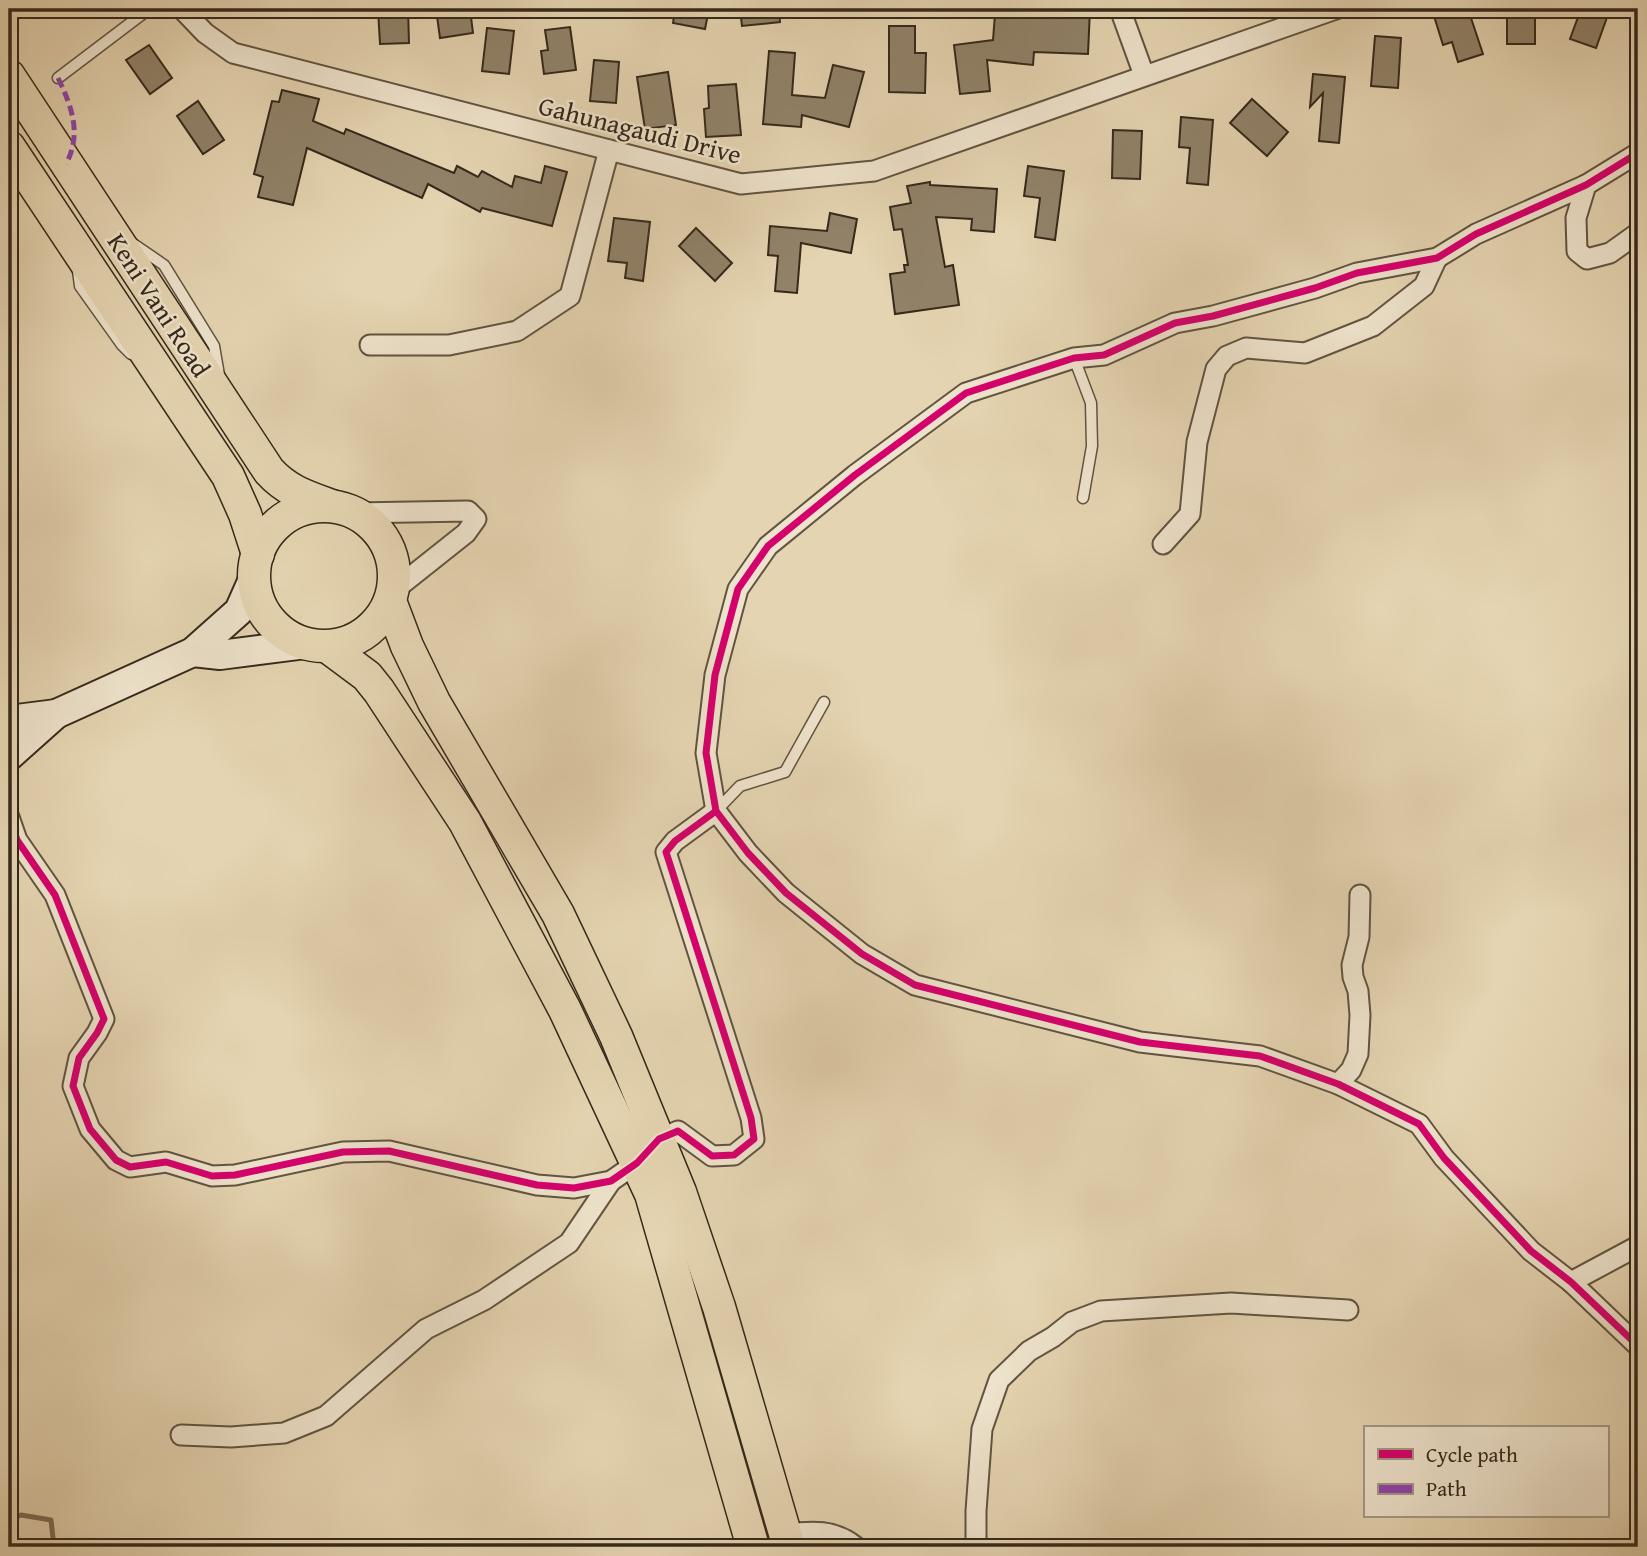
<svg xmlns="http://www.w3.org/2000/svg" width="1647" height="1556" viewBox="0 0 1647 1556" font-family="'Gentium Book Plus',serif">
  <rect width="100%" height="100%" fill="#e5d4b1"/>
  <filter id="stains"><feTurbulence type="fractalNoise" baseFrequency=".00286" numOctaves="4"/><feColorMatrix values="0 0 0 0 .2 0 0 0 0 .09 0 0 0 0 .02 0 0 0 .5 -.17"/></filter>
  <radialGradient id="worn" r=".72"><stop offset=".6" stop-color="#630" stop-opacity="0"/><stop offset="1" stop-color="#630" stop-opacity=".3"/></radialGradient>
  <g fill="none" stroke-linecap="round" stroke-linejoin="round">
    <path stroke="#7b6d56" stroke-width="5" d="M9 1520 21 1515 51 1520 54 1547"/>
  </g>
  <g fill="#918269" stroke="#35291b" stroke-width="2">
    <path d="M378 9H408L409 43 380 44Z"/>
    <path d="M436 9H470L473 33 440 38Z"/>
    <path d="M675 9H709L705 29 673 23Z"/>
    <path d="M740 9H779L780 22 742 26Z"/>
    <path d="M1001 9H1090L1088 54 1034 52 1033 65 987 60 990 91 960 94 954 45 993 40 995 14 1000 15Z"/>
    <path d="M1458 9H1468L1483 54 1458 62 1452 42 1443 45 1434 16Z"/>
    <rect x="1507" y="9" width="28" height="35"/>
    <path d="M1581 9H1610L1596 48 1570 39Z"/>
    <path d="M889 26H915V53H926L925 93 889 92Z"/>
    <path d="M570 27 576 70 544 74 541 51 548 50 545 30Z"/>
    <path d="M487 28 514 31 509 74 482 71Z"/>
    <path d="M1375 36 1401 38 1398 88 1371 86Z"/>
    <path d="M149 45 172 78 150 94 126 60Z"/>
    <path d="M769 51 795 53 792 95 825 98 833 65 864 72 849 127 802 115 801 127 763 124Z"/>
    <path d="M594 60 619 62 616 103 590 101Z"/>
    <path d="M668 72 676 125 645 129 637 77Z"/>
    <path d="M1313 74 1345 77 1339 143 1319 141 1323 93 1310 107Z"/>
    <path d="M736 84 741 135 706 137 704 109 709 108 708 86Z"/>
    <path d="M282 90 319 99 313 121 344 134 346 129 454 173 457 166 478 177 482 171 512 187 515 176 541 183 545 166 567 172 552 226 482 208 480 212 428 184 422 198 307 148 293 205 258 197 263 177 254 174 272 101 279 102Z"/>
    <path d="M1252 99 1288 132 1267 156 1230 123Z"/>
    <path d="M198 101 224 140 203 154 177 116Z"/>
    <path d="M1181 117 1213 120 1208 185 1187 183 1190 148 1179 147Z"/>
    <path d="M1113 130 1142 131 1140 179 1112 178Z"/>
    <path d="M1028 166 1064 171 1055 240 1035 237 1040 198 1024 196Z"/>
    <path d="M930 182V185L997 189 994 232 971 230 972 219 936 217 945 267 953 265 959 305 895 314 890 274 905 272 904 265H908L902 229 894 230 890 207 911 203 907 186Z"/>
    <path d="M830 213 857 219 851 253 801 243 797 293 775 291 778 256 768 255 770 226 827 231Z"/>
    <path d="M614 218 650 222 643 281 625 278 627 263 608 261Z"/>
    <path d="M696 228 732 263 715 281 679 246Z"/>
  </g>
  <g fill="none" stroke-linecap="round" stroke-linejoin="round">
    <g stroke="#615440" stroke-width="13">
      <g id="service">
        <path d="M58 78 149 9"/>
        <path d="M132 243 164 265 214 346 219 375"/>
        <path d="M78 271 80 286 122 345 131 354"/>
        <path d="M1074 358 1091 403 1092 446 1083 498"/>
        <path d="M716 811 740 786 785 772 824 702"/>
      </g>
    </g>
    <g stroke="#615440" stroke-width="23">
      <g id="minor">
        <path d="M182 9 205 33 233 53 741 184 874 171 1336 9"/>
        <path d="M1120 9 1144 75"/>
        <path d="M1638 153 1586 185 1476 234 1437 258 1357 273 1315 288 1213 316 1175 323 1104 355 1074 358 966 393 855 475 768 546 738 589 715 675 706 753 716 811 748 853 786 893 862 954 915 985 1140 1042 1260 1056 1338 1084 1419 1124 1444 1158 1531 1251 1571 1282 1638 1346"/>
        <path d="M1586 185 1576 218 1577 251 1587 259 1610 253 1638 233"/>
        <path d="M370 345H449L517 331 570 296 609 150"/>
        <path d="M355 513 468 511 476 519 466 533 393 591"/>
        <path d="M1163 544 1190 514 1197 442 1216 369 1227 356 1246 348 1305 353 1373 326 1424 286 1437 258"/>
        <path d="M9 817 17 840 55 895 104 1019 97 1033 79 1058 73 1086 90 1129 116 1160 130 1167 166 1162 212 1176 235 1175 343 1152 389 1151 537 1185 574 1188 611 1181 637 1163 659 1139 678 1131 712 1156 734 1155 754 1139 751 1118 666 852 675 841 716 811"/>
        <path d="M1338 1084 1351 1070 1358 1054 1360 1015 1358 991 1353 977 1352 965 1359 937 1360 895"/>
        <path d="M1571 1282 1638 1246"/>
        <path d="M181 1435 231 1437 284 1433 326 1416 426 1329 484 1300 569 1243 611 1181"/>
        <path d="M785 1534C812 1531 834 1529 856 1547"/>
        <path d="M976 1547V1511L982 1429 999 1380 1029 1351 1053 1337 1072 1322 1101 1311 1231 1303 1348 1310"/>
      </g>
    </g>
    <g stroke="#35291b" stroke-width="32">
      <g id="secondary">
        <path d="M193 652 220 655 306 644"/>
        <path d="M9 720 56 714"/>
        <path d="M9 756 56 714 193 652 239 611 255 575"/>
      </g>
    </g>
    <g stroke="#35291b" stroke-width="35">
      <g id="primary">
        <path d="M9 76 269 471C287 491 307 497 332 506"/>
        <path d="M9 147 228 476 245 514 258 554"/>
        <circle cx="324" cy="576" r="70"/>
        <path d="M390 601 407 646 434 702 558 914 616 1036 680 1192 719 1307 789 1547"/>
        <path d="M328 647 367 676 379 691 465 822 565 1010 651 1194 753 1547"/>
      </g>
    </g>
    <use href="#service" stroke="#eee3cc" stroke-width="10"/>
    <use href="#minor" stroke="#eee3cc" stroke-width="19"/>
    <use href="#secondary" stroke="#eee3cc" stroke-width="28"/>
    <use href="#primary" stroke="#e5d4b1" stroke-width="32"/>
    <path stroke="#8e44ad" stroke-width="5" stroke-dasharray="10 5" stroke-linecap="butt" d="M58 78C72 107 82 134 66 164"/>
    <g stroke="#eee3cc" stroke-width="11">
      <g id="cycleway">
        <path d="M1638 153 1586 185 1476 234 1437 258 1357 273 1315 288 1213 316 1175 323 1104 355 1074 358 966 393 855 475 768 546 738 589 715 675 706 753 716 811 748 853 786 893 862 954 915 985 1140 1042 1260 1056 1338 1084 1419 1124 1444 1158 1531 1251 1571 1282 1638 1346"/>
        <path d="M9 817 17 840 55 895 104 1019 97 1033 79 1058 73 1086 90 1129 116 1160 130 1167 166 1162 212 1176 235 1175 343 1152 389 1151 537 1185 574 1188 611 1181 637 1163 659 1139 678 1131 712 1156 734 1155 754 1139 751 1118 666 852 675 841 716 811"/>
      </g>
    </g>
    <use href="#cycleway" stroke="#d6006c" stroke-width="7"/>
  </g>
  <g text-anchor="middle" stroke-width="5" stroke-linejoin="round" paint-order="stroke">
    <g font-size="26" fill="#35291b" stroke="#eee3cc">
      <text transform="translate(640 130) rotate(14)" y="9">Gahunagaudi Drive</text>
      <text transform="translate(159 305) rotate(57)" y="9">Keni Vani Road</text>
    </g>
  </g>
  <rect width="1647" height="1556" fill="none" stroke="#e5d4b1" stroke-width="35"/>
  <rect x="10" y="10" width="1626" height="1535" fill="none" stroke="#35291b" stroke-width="3.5"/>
  <rect x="18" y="18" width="1612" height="1521" fill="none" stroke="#35291b" stroke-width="2"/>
  <rect x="1364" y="1426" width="245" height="91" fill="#eee3cc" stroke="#a49985" stroke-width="2"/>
  <rect x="1378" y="1449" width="35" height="10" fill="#d6006c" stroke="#a49985" stroke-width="2"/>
  <text x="1426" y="1462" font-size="21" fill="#35291b">Cycle path</text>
  <rect x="1378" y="1484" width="35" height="10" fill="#8e44ad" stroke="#a49985" stroke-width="2"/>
  <text x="1426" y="1496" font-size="21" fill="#35291b">Path</text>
  <rect width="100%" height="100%" filter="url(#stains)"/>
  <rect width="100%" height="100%" fill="url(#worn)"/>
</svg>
